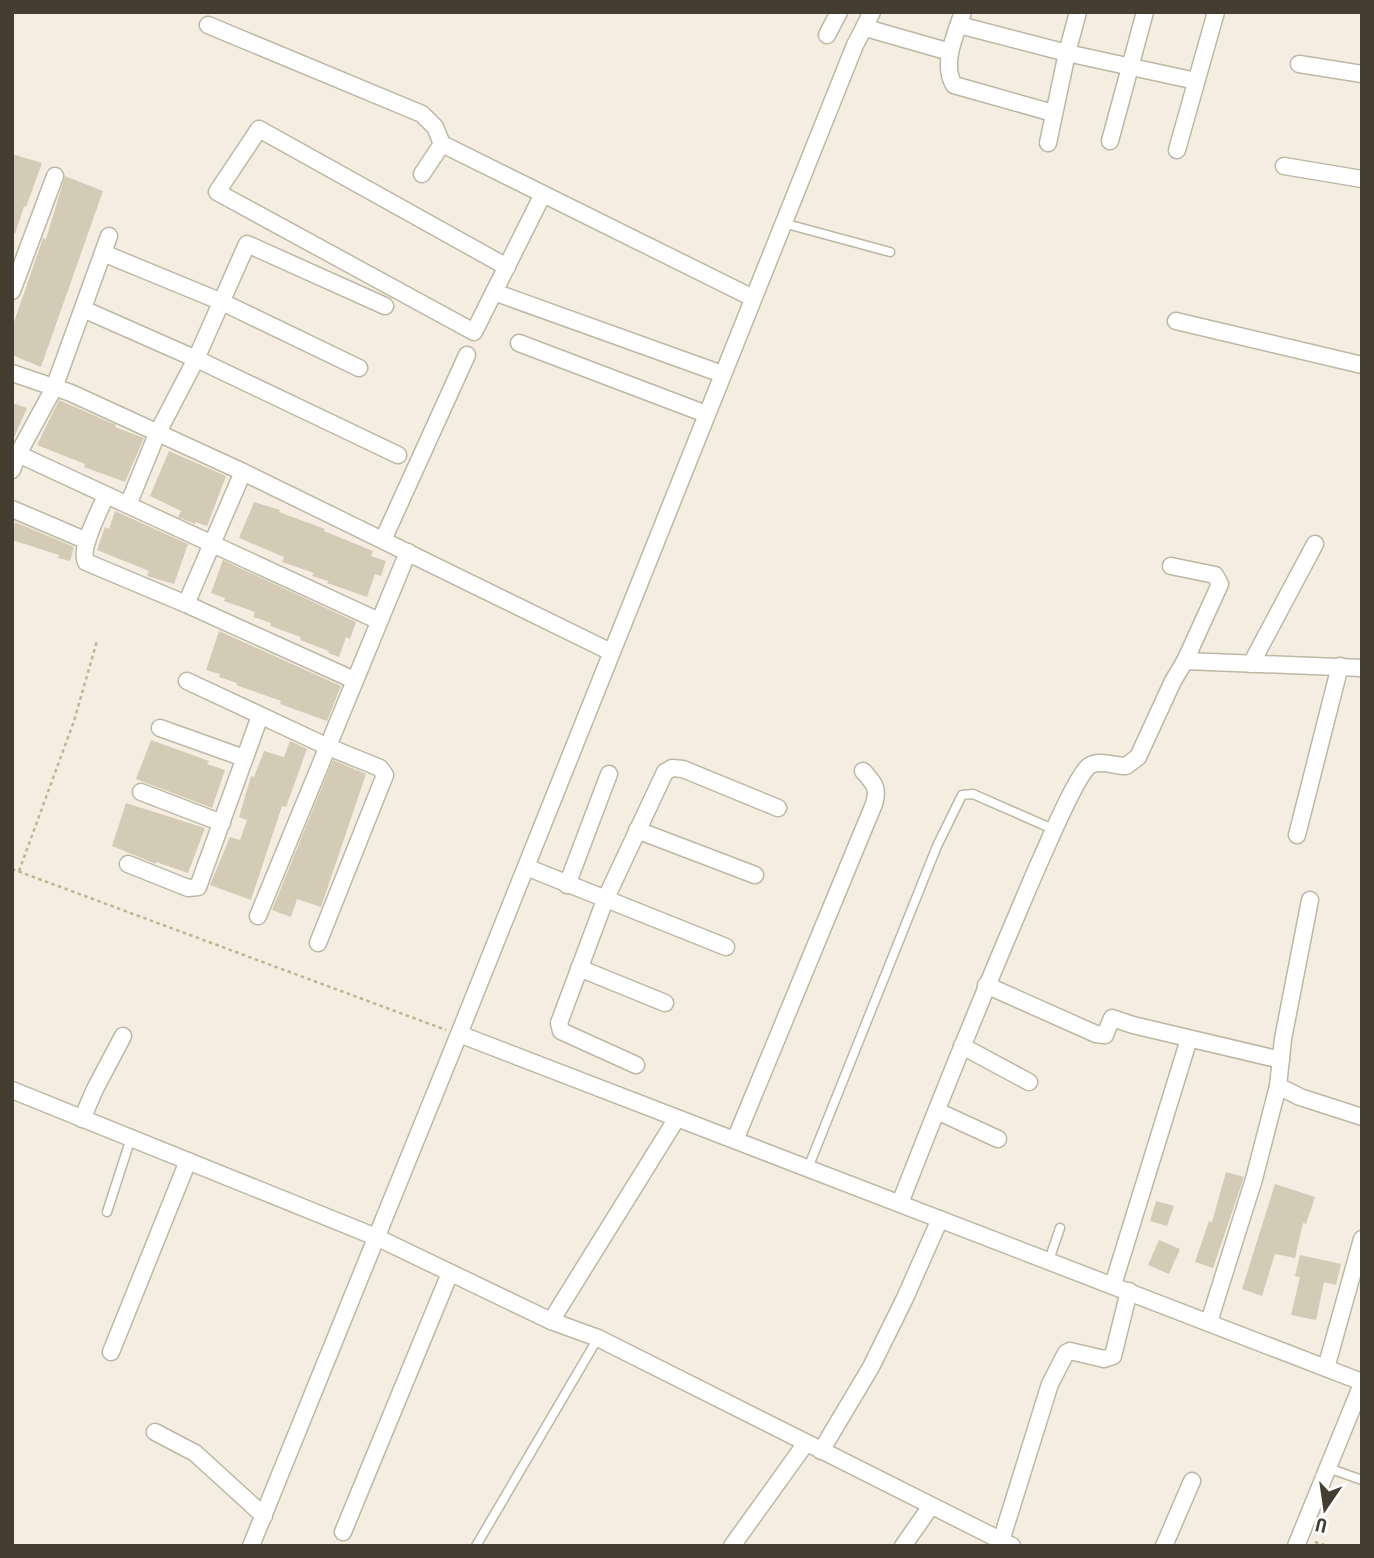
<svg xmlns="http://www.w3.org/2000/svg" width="1374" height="1558" viewBox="0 0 1374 1558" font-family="'Roboto Condensed',sans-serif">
  <rect width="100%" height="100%" fill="#f3eee1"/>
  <g fill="#d4cbb6">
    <path d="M12 154 42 163 26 207 24 206 15 234H12Z"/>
    <path d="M65 176 103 191 41 367 12 355V328L43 238 46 239Z"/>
    <path d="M59 400 116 425 115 427 144 438 125 482 84 467 85 464 37 445Z"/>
    <path d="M12 403 27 408 12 442Z"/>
    <path d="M169 451 226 476 207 526 195 522V524L178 517 181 511 150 496Z"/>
    <path d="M254 502 280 510 279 512 325 529 324 531 373 551 371 556 386 561 381 576 375 574 367 597 327 583 328 581 312 576 314 573 282 562 284 557 239 538Z"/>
    <path d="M115 511 188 544 174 584 147 576 149 571 97 550 105 527 109 529Z"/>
    <path d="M15 522 74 547 70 561 58 558 59 555 12 540Z"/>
    <path d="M223 560 356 622 350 639 346 637 339 657 328 653 329 651 300 640 301 637 270 626 271 623 253 617 255 612 224 601 225 598 211 593Z"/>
    <path d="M219 631 341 686 327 721 280 704 281 701 236 685 237 683 219 677 220 674 206 670Z"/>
    <path d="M151 740 209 761 207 764 225 770 212 808 136 779Z"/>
    <path d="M290 741 307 749 286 807 282 806 251 900 210 885 230 837 240 840 247 820 239 817 251 776 254 777 264 751 284 757Z"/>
    <path d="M333 760 366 774 321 907 297 899 291 917 272 910Z"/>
    <path d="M126 803 205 828 188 873 156 862V864L112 846Z"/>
    <path d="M1226 1172 1244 1177 1213 1268 1195 1262 1209 1221 1212 1222Z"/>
    <path d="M1275 1184 1315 1197 1306 1224 1303 1223 1295 1258 1275 1254 1262 1296 1242 1289Z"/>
    <path d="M1156 1201 1174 1206 1167 1226 1150 1221Z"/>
    <path d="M1159 1240 1180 1249 1169 1274 1148 1265Z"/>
    <path d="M1300 1255 1341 1264 1336 1285 1324 1282 1316 1320 1291 1315 1300 1277 1295 1276Z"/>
  </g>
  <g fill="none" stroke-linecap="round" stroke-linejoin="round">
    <g stroke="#beb7a4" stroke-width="11">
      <g id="service">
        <path d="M783 223 890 252"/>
        <path d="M808 1168 937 846 962 795 973 794 1055 830"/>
        <path d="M107 1212 131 1138"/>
        <path d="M1049 1260 1060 1228"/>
        <path d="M1328 1468 1362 1480"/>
        <path d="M476 1546 598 1338"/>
      </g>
    </g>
    <g stroke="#beb7a4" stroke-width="19">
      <g id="minor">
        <path d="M963 12C956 33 941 64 954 85L1053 113"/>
        <path d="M208 25 422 114 435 127 442 144 753 298"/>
        <path d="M959 25 1067 53 1196 81"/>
        <path d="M866 28 950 52"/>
        <path d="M827 35 839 12"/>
        <path d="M1299 64 1362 74"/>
        <path d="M1110 141 1145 12"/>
        <path d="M1048 143 1067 53 1078 12"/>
        <path d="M1177 150 1216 12"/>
        <path d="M1284 166 1362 179"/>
        <path d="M422 174 442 144"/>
        <path d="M103 253 222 302 359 368"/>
        <path d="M507 267 259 129 217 192 474 332 543 194"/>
        <path d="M12 291 55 176"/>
        <path d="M494 292 722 374"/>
        <path d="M83 309 203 362 398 455"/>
        <path d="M1176 321 1362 365"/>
        <path d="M519 343 706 414"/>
        <path d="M12 373 71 393 243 472 611 652"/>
        <path d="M18 454 128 505 157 434 196 359 247 244 385 306"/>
        <path d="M12 470 18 454 54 388 109 236"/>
        <path d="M106 495C100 511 79 547 86 562L186 604 354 680"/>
        <path d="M128 505 379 621"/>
        <path d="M12 509 87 541"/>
        <path d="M383 540 467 355"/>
        <path d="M1171 566 1215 575 1220 584 1185 661"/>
        <path d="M186 604 243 472"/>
        <path d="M1251 664 1315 544"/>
        <path d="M187 681 326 746 380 768 385 775 318 943"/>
        <path d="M160 728 244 758"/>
        <path d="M141 792 222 823"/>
        <path d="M637 830 755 875"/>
        <path d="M1297 835 1340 666"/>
        <path d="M128 864 188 888 198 887 260 716"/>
        <path d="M526 867 726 947"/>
        <path d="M567 885 609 774"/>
        <path d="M1310 900 1283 1039 1278 1086 1300 1097 1362 1117"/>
        <path d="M258 916 408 552"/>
        <path d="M579 968 665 1003"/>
        <path d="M986 985 1096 1034 1105 1035 1112 1018 1133 1025 1281 1060"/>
        <path d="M459 1034 1362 1382"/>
        <path d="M962 1046 1029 1082"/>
        <path d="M636 1065 561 1031 559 1023 605 900 665 772 672 768 683 769 778 808"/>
        <path d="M12 1090 376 1237 551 1321 598 1338 1012 1546"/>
        <path d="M937 1111 998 1139"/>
        <path d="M82 1119 95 1089 123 1036"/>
        <path d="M735 1140 874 804C879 788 874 783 863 771"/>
        <path d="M900 1203C945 1088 991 974 1040 861 1049 842 1075 778 1089 766 1098 759 1115 766 1126 766L1138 757 1173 681 1185 661 1362 668"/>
        <path d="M1113 1285 1189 1039"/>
        <path d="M551 1321 677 1118"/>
        <path d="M1209 1322 1254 1179 1278 1086"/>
        <path d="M111 1352 188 1161"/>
        <path d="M1326 1368 1362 1239"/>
        <path d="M155 1432 195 1453 264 1516"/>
        <path d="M821 1451 871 1367 905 1298 940 1219"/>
        <path d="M343 1532 450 1273"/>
        <path d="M251 1546 459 1034 855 45 872 12"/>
        <path d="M732 1546 806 1443"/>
        <path d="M903 1546 931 1506"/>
        <path d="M998 1546 1001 1541 1050 1384 1066 1353 1070 1351 1104 1359 1113 1356 1129 1291"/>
        <path d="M1164 1546 1192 1481"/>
        <path d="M1296 1546 1362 1384"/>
      </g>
    </g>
    <g stroke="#c2b493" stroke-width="2.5" stroke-dasharray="3.5 3.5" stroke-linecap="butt">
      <path d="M12 869 446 1030"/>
      <path d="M19 871 74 721 97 641"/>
      <path d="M1315 1542 1328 1546"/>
    </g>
    <use href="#service" stroke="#fff" stroke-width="8"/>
    <use href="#minor" stroke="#fff" stroke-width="16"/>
  </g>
  <rect width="1374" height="1558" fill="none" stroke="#443e32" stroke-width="28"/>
  <g transform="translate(1325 1509) rotate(193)" stroke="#ffffff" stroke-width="5" paint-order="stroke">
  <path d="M0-5L12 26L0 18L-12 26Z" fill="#443e32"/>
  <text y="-10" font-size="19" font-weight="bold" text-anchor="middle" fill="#443e32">U</text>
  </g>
</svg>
